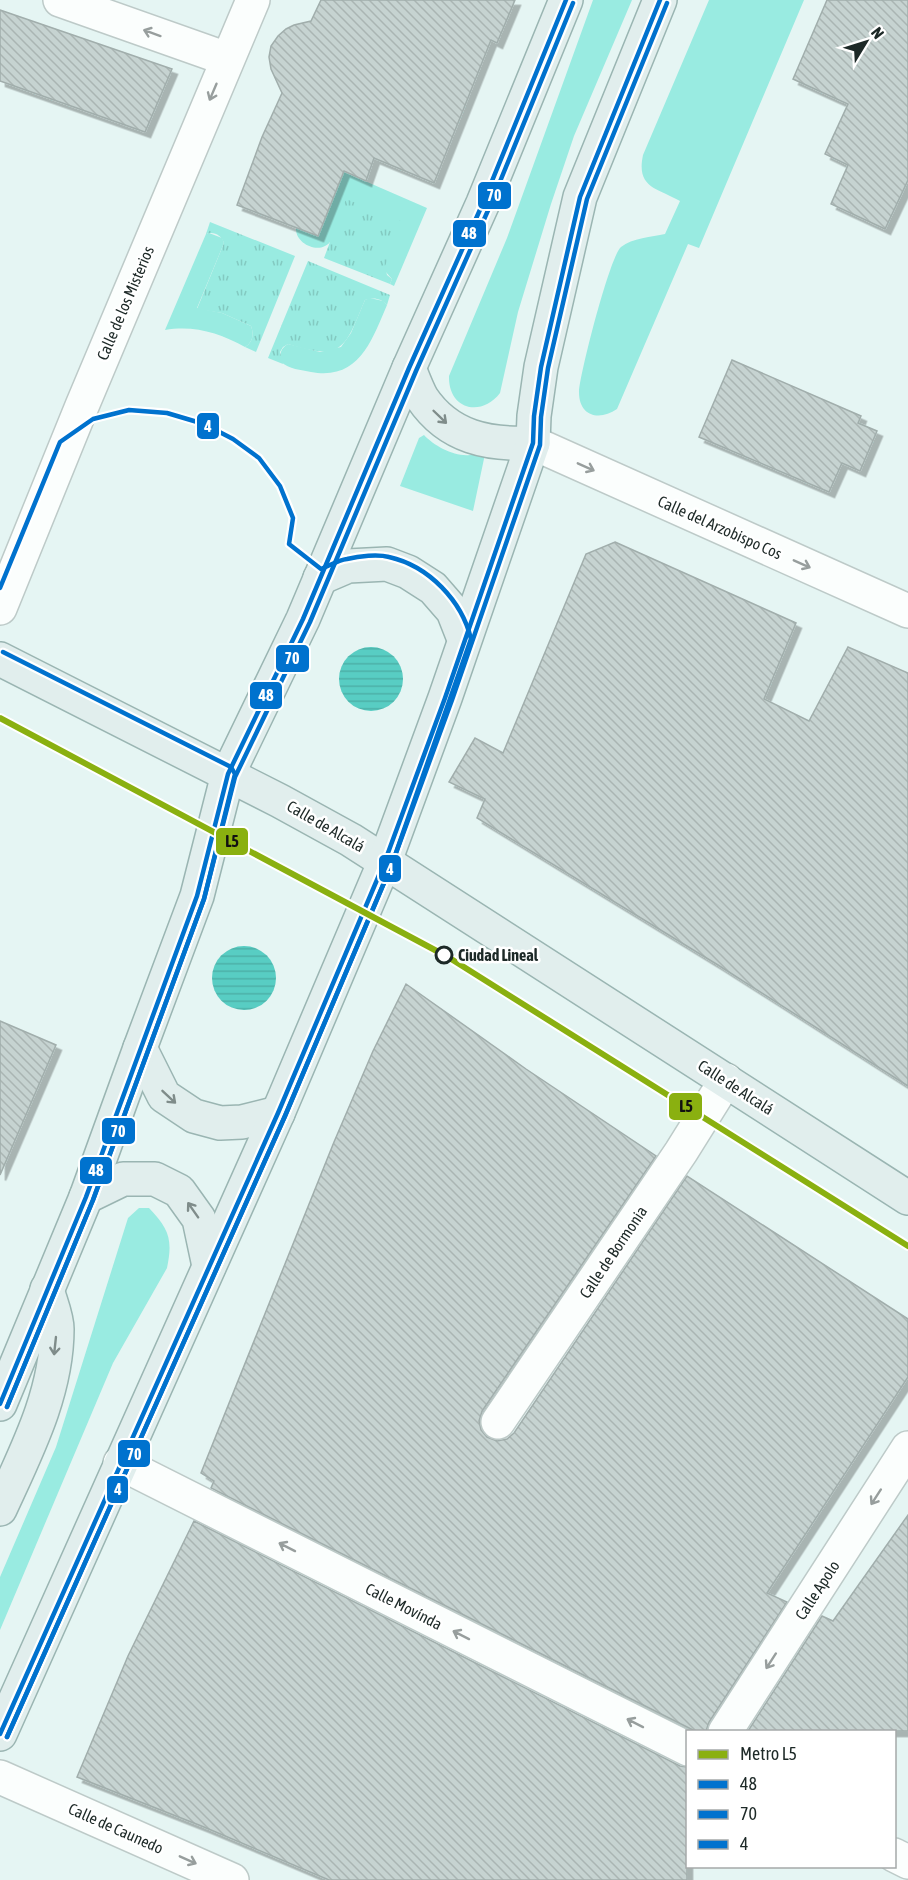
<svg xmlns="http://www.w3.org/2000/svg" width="908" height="1880" viewBox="0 0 908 1880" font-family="'Asap Condensed',sans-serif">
  <defs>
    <pattern id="park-tufts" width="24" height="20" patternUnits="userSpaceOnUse" patternTransform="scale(1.5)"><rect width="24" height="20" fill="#99ebe1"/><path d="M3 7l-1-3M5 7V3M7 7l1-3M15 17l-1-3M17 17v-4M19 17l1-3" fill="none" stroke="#83cac1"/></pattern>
    <pattern id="water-rules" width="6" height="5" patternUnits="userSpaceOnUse" patternTransform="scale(1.5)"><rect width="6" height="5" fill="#58cdc3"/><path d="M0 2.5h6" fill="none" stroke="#4cb0a8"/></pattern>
    <pattern id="building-back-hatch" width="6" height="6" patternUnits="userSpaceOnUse" patternTransform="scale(1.5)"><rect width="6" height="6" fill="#c6d3d1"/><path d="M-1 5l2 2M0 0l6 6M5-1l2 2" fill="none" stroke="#aab5b3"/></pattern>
    <filter id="shadow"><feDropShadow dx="5.5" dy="5.5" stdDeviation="0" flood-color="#0004"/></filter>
  </defs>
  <rect width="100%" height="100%" fill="#e5f5f3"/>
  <g fill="#99ebe1">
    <path d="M593 0H632L574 136 551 204 518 312 500 393C481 418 448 409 449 376L507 238Z"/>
    <path d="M709 0H804L699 248 688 244 617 409C600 421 579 417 579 392 580 373 610 256 621 247 632 238 652 237 665 234L680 201C657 188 636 188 643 155Z"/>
    <path d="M266 138 427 208 394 286 390 284 392 279 385 271V264L330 242C320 255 295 244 296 228L318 236 335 193Z"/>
    <path d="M209 233 222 238 224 243 197 308 222 313 251 326C254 334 253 342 245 347 220 333 194 325 165 330L206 234Z"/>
    <path d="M370 298 383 301 387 305C372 340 359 381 311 372 301 370 289 369 281 362 280 353 280 349 288 344L320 352 341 347 351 333 365 300Z"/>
    <path d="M424 435C434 446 455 457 470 455 476 455 479 452 485 454L473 511 400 486 419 438Z"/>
    <path d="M139 1208H149C169 1229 173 1239 167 1268L113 1363 0 1630V1577L56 1447 128 1218Z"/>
  </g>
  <g fill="url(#park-tufts)">
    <path d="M346 199 403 222 385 266 387 275 392 279 390 284 324 258Z"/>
    <path d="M210 222 295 256 256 352 245 347C253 342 254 334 251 326L222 313 197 309 224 243C221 235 214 231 206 234Z"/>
    <path d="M308 261 390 295 387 305C381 298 373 297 365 300 345 347 344 362 288 344L283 347 280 352 283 364 268 358Z"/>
  </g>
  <g fill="url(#water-rules)">
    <circle cx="371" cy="679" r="32"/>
    <circle cx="244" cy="978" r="32"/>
  </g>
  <g fill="url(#building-back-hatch)" stroke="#a1aeac" stroke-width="1.5" filter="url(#shadow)">
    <path d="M321 0H515L497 43 491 40 434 183 374 158 366 181 344 171 318 236 237 205 262 137 282 93 271 69 269 57 271 46 278 36 286 29 294 25 311 21Z"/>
    <path d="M827 0H908V180L885 229 831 204 848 165 825 154 848 104 793 79Z"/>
    <path d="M0 10 172 69 145 132 0 81Z"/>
    <path d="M732 360 861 416 858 423 877 431 860 471 842 463 829 492 699 437Z"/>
    <path d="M615 542 796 623 764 699 809 721 848 647 908 673V1086L718 965 477 818 485 799 449 782 475 738 503 753 586 554Z"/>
    <path d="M406 984 526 1069 656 1156 482 1411 479 1421 481 1430 487 1437 497 1441 507 1439 514 1433 687 1176 908 1319V1377L767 1593 787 1602 709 1722 706 1731H695L211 1488 214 1481 201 1473 334 1142 373 1051Z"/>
    <path d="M0 1021 56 1045 0 1175Z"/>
    <path d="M908 1515V1731H748L822 1616 833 1621Z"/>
    <path d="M194 1521 680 1766 687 1767V1880H329L204 1827 77 1777 128 1656Z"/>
  </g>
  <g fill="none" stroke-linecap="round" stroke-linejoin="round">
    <g stroke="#bdcac8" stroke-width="36">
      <g id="minor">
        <path d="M60 0 227 59"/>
        <path d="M533 443 908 611"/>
        <path d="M0 608 82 406 253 0"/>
        <path d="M498 1422 681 1152 726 1080"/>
        <path d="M120 1463 688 1749"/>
        <path d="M725 1732 908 1448"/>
        <path d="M0 1777 232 1880"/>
        <path d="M894 1855 908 1862"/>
      </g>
    </g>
    <g stroke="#9ab5b2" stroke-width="36">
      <g id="primary">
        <path d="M409 368C413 378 417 389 422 398 449 438 489 445 533 443"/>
        <path d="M320 578 348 566 387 564 408 572 433 588 453 611 464 639"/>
        <path d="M0 659 280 801 351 840 908 1198"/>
        <path d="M140 1048 164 1096 194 1116 220 1123 242 1122 278 1113"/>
        <path d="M86 1197 123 1179H155L179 1191 199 1219 209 1266"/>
        <path d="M0 1404 86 1197 140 1048 197 896 228 774 303 619 409 368 483 203 566 0"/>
        <path d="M0 1509C26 1452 57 1393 57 1329 57 1316 50 1301 47 1289"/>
        <path d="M0 1734 278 1113 385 861 445 698 533 443 534 416 541 367 580 197 660 0"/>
      </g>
    </g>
    <use href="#minor" stroke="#fbfefd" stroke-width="33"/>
    <use href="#primary" stroke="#e1eeed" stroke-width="33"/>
    <g stroke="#fff" stroke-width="9">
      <g id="bus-1">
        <path d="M0 1404 86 1197 197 896 228 774 303 619 409 368 483 203 566 0"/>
        <path d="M0 1734 278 1113 385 861 445 698 533 443 534 416 541 367 580 197 660 0"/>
      </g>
    </g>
    <g stroke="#fff" stroke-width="9">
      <g id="bus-2">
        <path d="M7 1407 93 1200 204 899 235 777 310 622 416 371 490 206 573 3"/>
        <path d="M7 1737 285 1116 392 864 452 700 540 445 541 417 548 368 587 199 667 3"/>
      </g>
    </g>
    <g stroke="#fff" stroke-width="9">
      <g id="bus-3">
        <path d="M0 588 60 442 93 419 129 410 167 413 204 424 233 439 259 458 280 486 293 518 289 544 321 569C329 566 338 560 347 559 359 556 378 554 389 557 429 566 462 601 471 639L392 864 285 1116 7 1737"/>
        <path d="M3 652 231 767 235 774 204 899 93 1200 7 1407"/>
      </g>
    </g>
    <use href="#bus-1" stroke="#0072ce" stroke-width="4.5"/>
    <use href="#bus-2" stroke="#0072ce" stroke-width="4.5"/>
    <use href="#bus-3" stroke="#0072ce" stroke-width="4.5"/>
    <g stroke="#fff" stroke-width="10">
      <path id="metro-1" d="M0 718 448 957 908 1246"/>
    </g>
    <use href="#metro-1" stroke="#8ab010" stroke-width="6"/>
  </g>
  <defs><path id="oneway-shaft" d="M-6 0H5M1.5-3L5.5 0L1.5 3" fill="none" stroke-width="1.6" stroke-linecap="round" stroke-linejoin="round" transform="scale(1.5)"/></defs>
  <g stroke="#979e9d">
    <use href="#oneway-shaft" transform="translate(152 33) rotate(-160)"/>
    <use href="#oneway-shaft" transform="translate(213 92) rotate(113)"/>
    <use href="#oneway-shaft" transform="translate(586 467) rotate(24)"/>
    <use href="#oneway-shaft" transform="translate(802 564) rotate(24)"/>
    <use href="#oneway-shaft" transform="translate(876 1497) rotate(123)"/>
    <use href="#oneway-shaft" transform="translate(287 1547) rotate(-153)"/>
    <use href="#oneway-shaft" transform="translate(461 1635) rotate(-153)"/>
    <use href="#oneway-shaft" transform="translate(771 1661) rotate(123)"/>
    <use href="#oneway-shaft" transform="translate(635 1723) rotate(-153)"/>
    <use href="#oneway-shaft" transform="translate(188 1860) rotate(24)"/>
  </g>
  <g stroke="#7f8c8a">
    <use href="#oneway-shaft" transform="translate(440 417) rotate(44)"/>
    <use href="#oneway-shaft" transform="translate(169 1097) rotate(43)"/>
    <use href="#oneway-shaft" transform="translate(193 1210) rotate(-125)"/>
    <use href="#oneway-shaft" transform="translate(55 1346) rotate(96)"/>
  </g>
  <circle fill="#fff" stroke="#1d2927" stroke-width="3" cx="444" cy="955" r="8"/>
  <g text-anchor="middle" stroke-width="5" stroke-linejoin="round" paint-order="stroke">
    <g font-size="16" fill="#1d2927" stroke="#fff">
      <text transform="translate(125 303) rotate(-67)" y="6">Calle de los Misterios</text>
      <text transform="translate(720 527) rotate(24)" y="6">Calle del Arzobispo Cos</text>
      <text transform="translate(326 826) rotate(30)" y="6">Calle de Alcalá</text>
      <text transform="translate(736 1087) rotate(33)" y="6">Calle de Alcalá</text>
      <text transform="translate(613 1252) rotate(-56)" y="6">Calle de Bormonia</text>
      <text transform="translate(817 1590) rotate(-57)" y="6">Calle Apolo</text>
      <text transform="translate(404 1606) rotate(27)" y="6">Calle Movínda</text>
      <text transform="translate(116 1828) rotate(24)" y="6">Calle de Caunedo</text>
    </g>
    <g font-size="16" font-weight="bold" fill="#1d2927" stroke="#fff" text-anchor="start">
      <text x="458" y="961">Ciudad Lineal</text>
    </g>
  </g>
  <g stroke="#fff" stroke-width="2">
    <rect x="477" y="181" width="35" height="29" rx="6" fill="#0072ce"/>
    <rect x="452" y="219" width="35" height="29" rx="6" fill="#0072ce"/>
    <rect x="196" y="412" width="24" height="28" rx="6" fill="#0072ce"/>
    <rect x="275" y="644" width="35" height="29" rx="6" fill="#0072ce"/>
    <rect x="249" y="681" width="34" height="29" rx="6" fill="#0072ce"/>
    <rect x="215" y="827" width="34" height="29" rx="6" fill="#8ab010"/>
    <rect x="378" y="854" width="24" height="29" rx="6" fill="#0072ce"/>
    <rect x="668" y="1092" width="35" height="29" rx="6" fill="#8ab010"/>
    <rect x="101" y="1117" width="35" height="28" rx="6" fill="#0072ce"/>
    <rect x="79" y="1156" width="34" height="29" rx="6" fill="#0072ce"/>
    <rect x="117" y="1439" width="34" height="29" rx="6" fill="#0072ce"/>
    <rect x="106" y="1475" width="23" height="29" rx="6" fill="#0072ce"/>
  </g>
  <g font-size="16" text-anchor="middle" font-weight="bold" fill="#fff">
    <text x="494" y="201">70</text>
    <text x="469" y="239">48</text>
    <text x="208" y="432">4</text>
    <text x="292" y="664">70</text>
    <text x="266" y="701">48</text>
    <text x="390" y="875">4</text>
    <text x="118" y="1137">70</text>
    <text x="96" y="1176">48</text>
    <text x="134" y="1460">70</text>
    <text x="118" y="1495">4</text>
  </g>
  <g font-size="16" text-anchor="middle" font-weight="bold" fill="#111">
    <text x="232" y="847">L5</text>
    <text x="686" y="1112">L5</text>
  </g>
  <rect x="686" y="1730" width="210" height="138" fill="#ffffff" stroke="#a5a9a9" stroke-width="1.5"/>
  <rect x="698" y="1750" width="30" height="9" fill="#8ab010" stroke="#a5a9a9" stroke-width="1.5"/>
  <text x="740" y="1760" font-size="18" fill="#1d2927">Metro L5</text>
  <rect x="698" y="1780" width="30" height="9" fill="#0072ce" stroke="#a5a9a9" stroke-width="1.5"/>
  <text x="740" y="1790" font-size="18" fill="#1d2927">48</text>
  <rect x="698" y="1810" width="30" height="9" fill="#0072ce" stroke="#a5a9a9" stroke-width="1.5"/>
  <text x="740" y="1820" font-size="18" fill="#1d2927">70</text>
  <rect x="698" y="1840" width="30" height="9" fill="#0072ce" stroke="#a5a9a9" stroke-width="1.5"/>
  <text x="740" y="1850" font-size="18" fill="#1d2927">4</text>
  <g transform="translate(866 42) rotate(52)" stroke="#ffffff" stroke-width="4.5" paint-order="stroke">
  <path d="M0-4.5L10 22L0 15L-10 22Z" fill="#1d2927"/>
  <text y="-9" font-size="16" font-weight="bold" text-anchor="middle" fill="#1d2927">N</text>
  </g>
</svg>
